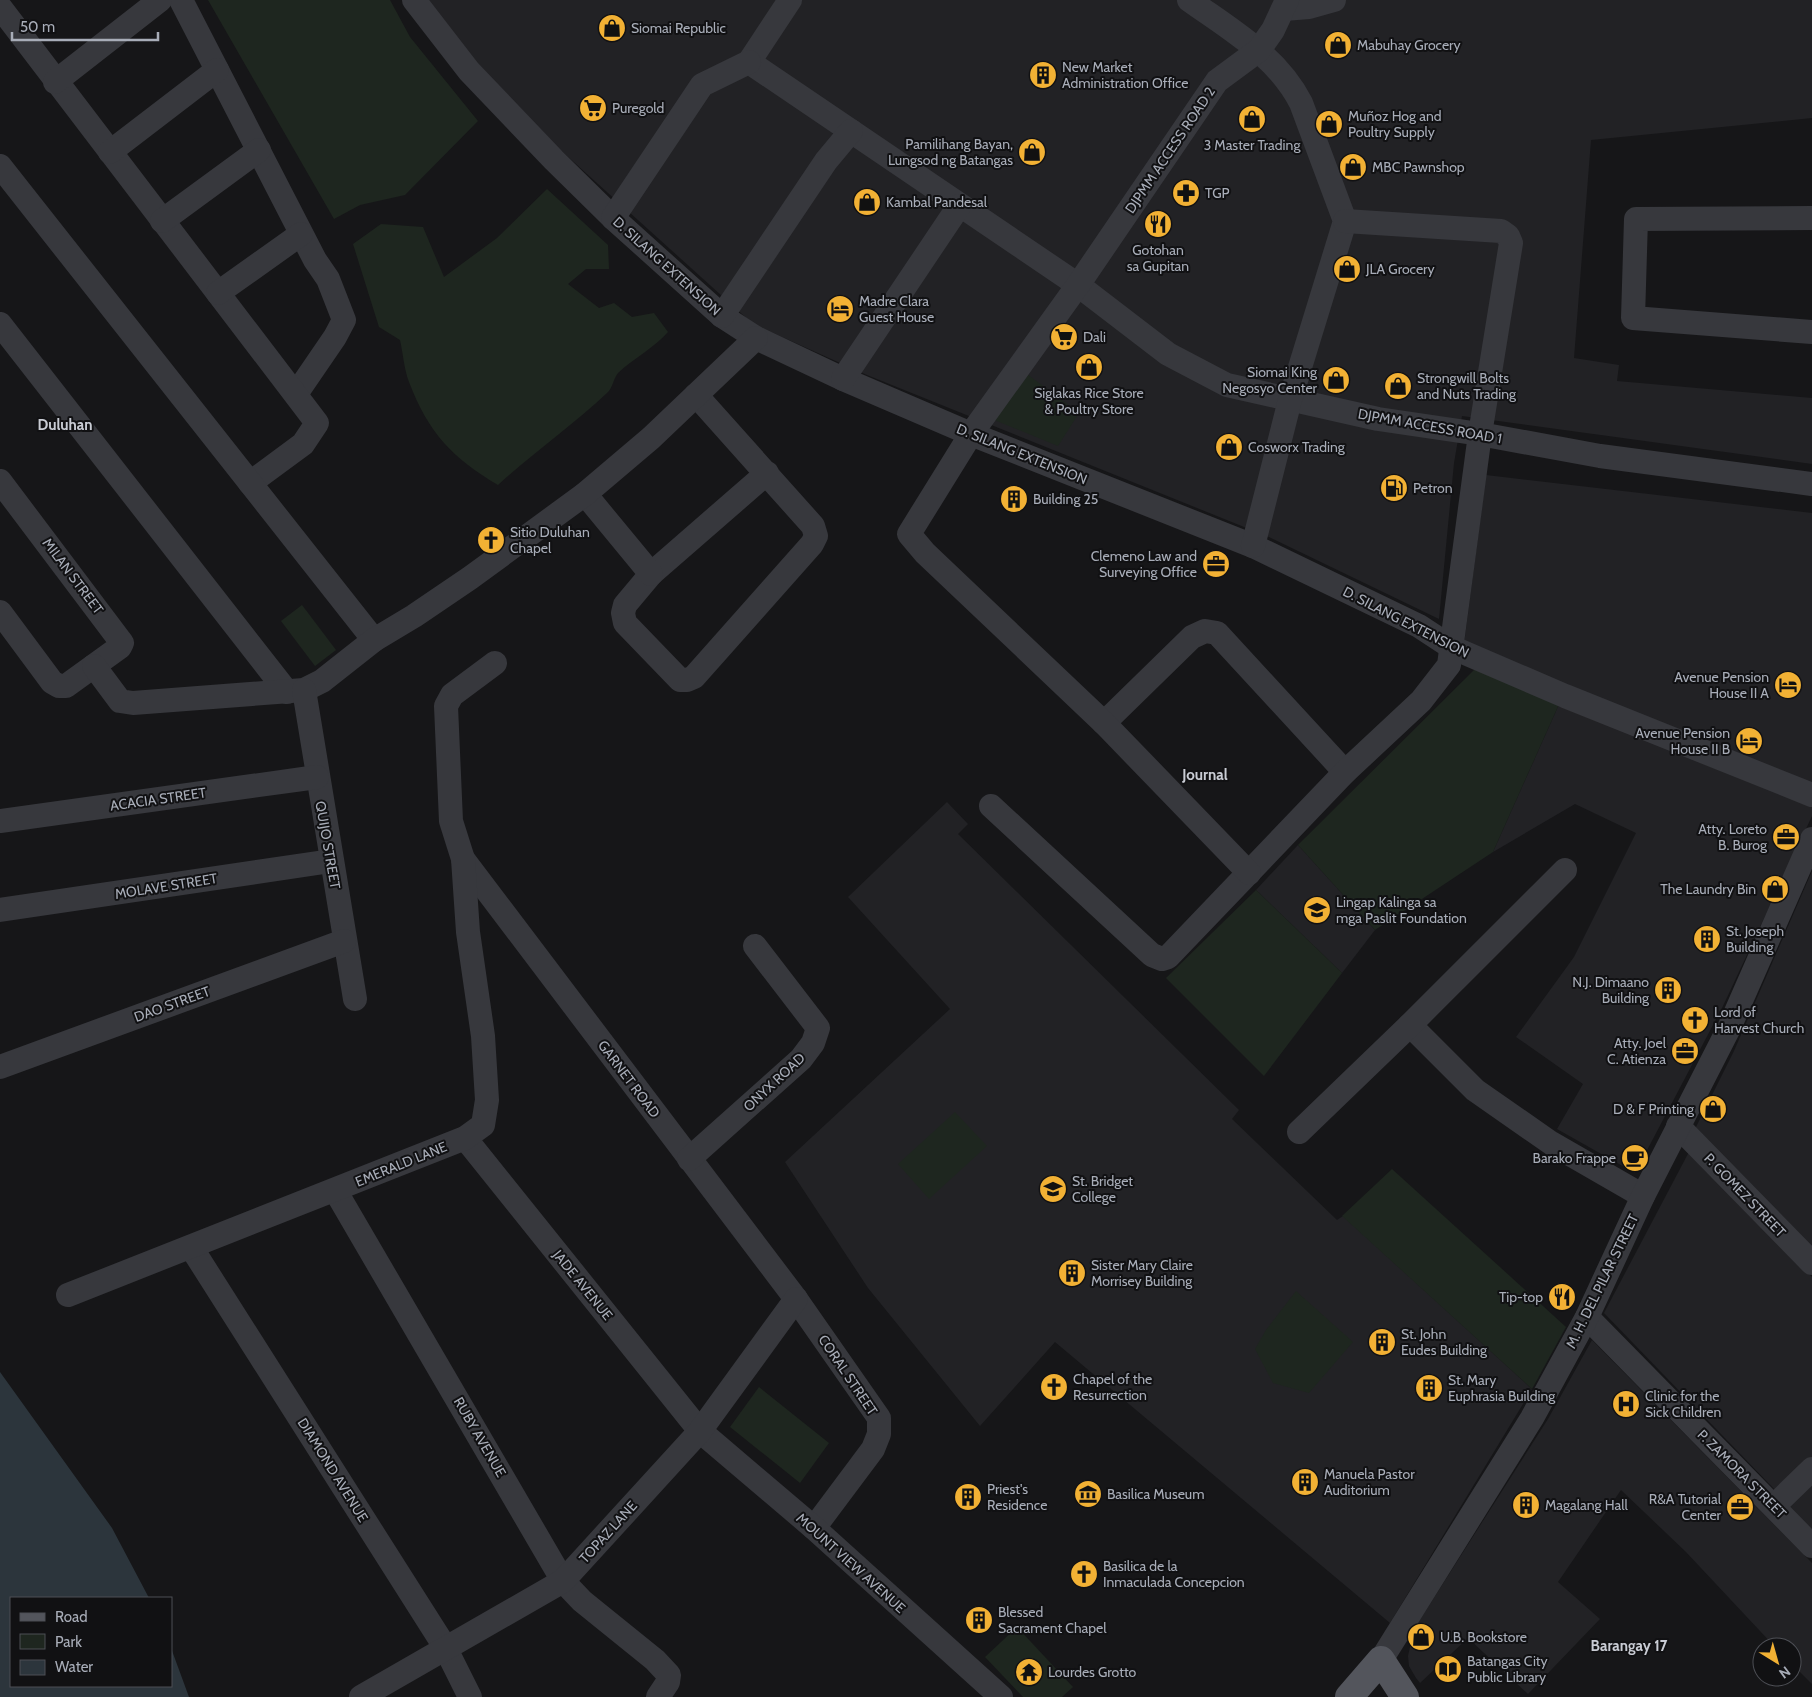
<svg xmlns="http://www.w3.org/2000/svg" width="1812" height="1697" viewBox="0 0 1812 1697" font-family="Cabin,sans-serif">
  <rect width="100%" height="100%" fill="#161618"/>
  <g fill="#222225">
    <path d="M424 0H1812V118L1591 140 1574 358 1619 365 1617 381 1812 398V464L1462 416 1454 463 1439 619 1269 537 867 375 753 324 556 146 480 70Z"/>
    <path d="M1486 475 1812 513V787L1464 644Z"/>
    <path d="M1560 702 1812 803V816L1723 1006 1635 1173 1557 1129 1583 1084 1516 1037 1574 957 1636 833 1575 804 1493 852Z"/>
    <path d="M947 802 968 824 958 834 1239 1110 1232 1119 1337 1220 1343 1216 1532 1389 1390 1623 1055 1342 980 1426 868 1288 785 1162 950 1009 848 897Z"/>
    <path d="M1298 845 1375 930 1342 973 1256 890Z"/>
    <path d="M1812 871V1248L1695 1129 1734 1051Z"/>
    <path d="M1690 1150 1812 1277V1461L1778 1493 1604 1313Z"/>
    <path d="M1592 1340 1812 1563V1684L1792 1664V1647H1775L1686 1552 1621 1490 1558 1582 1600 1619 1528 1694 1468 1638 1420 1683 1416 1678 1409 1666 1408 1656 1414 1629 1548 1419Z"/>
    <path d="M1812 1478V1532L1785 1505Z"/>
  </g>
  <g fill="#1e261f">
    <path d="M208 0H390L410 37 478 121 405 195 360 205 334 219Z"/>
    <path d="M547 189 608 245 609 269H586L568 284 599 308 614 303 632 317 654 313 668 332C654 348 634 358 618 373 613 379 613 388 607 393 573 425 533 453 498 485 452 458 428 432 409 382 404 369 403 353 400 340L379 327 353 244 381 224 423 227 444 277 497 238Z"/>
    <path d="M1027 374 1079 413 1058 446 992 419Z"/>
    <path d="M302 605 336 650 315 666 281 621Z"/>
    <path d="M1480 664 1560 702 1493 852 1375 930 1298 845Z"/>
    <path d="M1256 890 1342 973 1264 1076 1166 978Z"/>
    <path d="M955 1112 987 1146 929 1199 898 1164Z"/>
    <path d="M1392 1169 1566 1327 1532 1389 1342 1216Z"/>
    <path d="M1296 1291 1353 1342 1309 1393 1273 1383 1255 1349 1266 1330Z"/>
    <path d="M759 1387 829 1443 800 1483 730 1427Z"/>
    <path d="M1017 1627 1073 1687 1062 1697H1023L985 1657Z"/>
  </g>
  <path fill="#2c353c" d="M0 1372 112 1528 149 1598H11V1686H171V1648L189 1697H0Z"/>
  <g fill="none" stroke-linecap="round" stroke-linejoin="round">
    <g stroke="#37383d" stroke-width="24">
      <path d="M181 0 315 260 328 279 344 320 335 337 296 394"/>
      <path d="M414 0 469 71 554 160 613 218 722 316 756 338 843 379 971 434 1253 546 1419 626 1451 647 1565 696 1812 795"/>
      <path d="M790 0 749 62 1078 285 1168 354 1227 385 1378 419 1480 434 1600 456 1812 484"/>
      <path d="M1189 0C1231 30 1277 56 1301 103L1345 221 1290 400 1253 546"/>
      <path d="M0 7 317 423 303 444 250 483"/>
      <path d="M1284 9 1309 7 1334 0"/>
      <path d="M55 82 160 0"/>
      <path d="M110 152 217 70"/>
      <path d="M0 166 374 640"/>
      <path d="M613 218 702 85 749 62"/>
      <path d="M1812 218 1636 219 1633 318 1812 332"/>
      <path d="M162 221 259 150"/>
      <path d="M218 293 301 234"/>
      <path d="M722 316 826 161 851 131"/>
      <path d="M0 324 287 692"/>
      <path d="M843 379 959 206"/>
      <path d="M696 395 813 526 816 536 812 544 694 677 687 680H680L625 623 623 613 625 605 651 574 767 473"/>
      <path d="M0 481 122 643 120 647 66 686H59L52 682 0 612"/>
      <path d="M585 494 651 574"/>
      <path d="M94 666 120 701 133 703 304 690 322 681 374 640 414 616 470 578 585 494 651 438 756 338"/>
      <path d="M304 690 355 999"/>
      <path d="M1104 723 1192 637 1205 631 1217 633 1345 772"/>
      <path d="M991 806 1152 955 1162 959 1168 957 1345 772 1421 701 1449 665 1480 434 1511 243 1508 236 1501 231 1345 221"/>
      <path d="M0 821 317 777"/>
      <path d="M463 859 796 1299 879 1418V1434L873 1449 814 1528"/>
      <path d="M1249 873 1104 723 925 553 909 534 971 434 1078 285 1217 81 1259 50 1273 30 1287 0"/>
      <path d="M0 910 331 861"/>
      <path d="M1410 1025 1475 1090 1551 1143 1643 1196"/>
      <path d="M0 1067 344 941"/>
      <path d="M1678 1126 1812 1263"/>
      <path d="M1299 1132 1410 1025 1565 870"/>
      <path d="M465 1138 700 1431 814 1528 1001 1697"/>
      <path d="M689 1159 801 1059 813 1043 818 1028 755 946"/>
      <path d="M335 1190 563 1581 582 1601 655 1660 669 1675 668 1682 658 1697"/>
      <path d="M191 1247 445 1647 470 1697"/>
      <path d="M68 1295 465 1138 483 1125 487 1100 483 1036 468 932 463 859 451 821 446 706 452 695 495 663"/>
      <path d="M1587 1317 1812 1546"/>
      <path d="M1774 1506 1812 1469"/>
      <path d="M1381 1660 1532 1418 1587 1317 1643 1196 1729 1028 1812 839"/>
      <path d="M361 1697 563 1581 700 1431 796 1299"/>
    </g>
    <path stroke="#53555c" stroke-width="28" d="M1349 1697 1381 1660 1405 1697"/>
  </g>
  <defs>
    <g id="shop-disc" transform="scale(1.4375)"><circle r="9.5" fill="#f2b134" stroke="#111113"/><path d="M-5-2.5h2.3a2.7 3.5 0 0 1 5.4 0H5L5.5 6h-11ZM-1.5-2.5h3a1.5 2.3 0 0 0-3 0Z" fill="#111"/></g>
    <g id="building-disc" transform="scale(1.4375)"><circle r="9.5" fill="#f2b134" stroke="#111113"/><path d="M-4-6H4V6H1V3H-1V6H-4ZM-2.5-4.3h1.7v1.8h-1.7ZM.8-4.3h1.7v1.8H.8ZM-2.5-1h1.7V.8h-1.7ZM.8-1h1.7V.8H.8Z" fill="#111"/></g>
    <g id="supermarket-disc" transform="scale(1.4375)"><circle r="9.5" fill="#f2b134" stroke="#111113"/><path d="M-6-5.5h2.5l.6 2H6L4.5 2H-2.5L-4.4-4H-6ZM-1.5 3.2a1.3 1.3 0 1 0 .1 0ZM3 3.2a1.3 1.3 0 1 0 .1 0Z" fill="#111"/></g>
    <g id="pharmacy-disc" transform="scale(1.4375)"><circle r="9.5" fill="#f2b134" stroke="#111113"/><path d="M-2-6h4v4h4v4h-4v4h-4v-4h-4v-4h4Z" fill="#111"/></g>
    <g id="restaurant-disc" transform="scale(1.4375)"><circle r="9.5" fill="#f2b134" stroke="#111113"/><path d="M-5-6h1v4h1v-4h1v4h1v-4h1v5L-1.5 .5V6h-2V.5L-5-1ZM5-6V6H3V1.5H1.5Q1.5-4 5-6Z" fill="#111"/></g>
    <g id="hotel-disc" transform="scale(1.4375)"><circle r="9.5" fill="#f2b134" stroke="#111113"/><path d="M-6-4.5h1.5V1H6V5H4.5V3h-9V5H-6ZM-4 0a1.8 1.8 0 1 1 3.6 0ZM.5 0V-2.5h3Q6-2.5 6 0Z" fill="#111"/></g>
    <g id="fuel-disc" transform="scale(1.4375)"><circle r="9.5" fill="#f2b134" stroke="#111113"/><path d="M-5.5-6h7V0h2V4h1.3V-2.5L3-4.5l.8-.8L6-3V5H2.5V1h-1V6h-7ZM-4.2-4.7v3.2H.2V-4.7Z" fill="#111"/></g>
    <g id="church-disc" transform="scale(1.4375)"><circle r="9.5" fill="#f2b134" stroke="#111113"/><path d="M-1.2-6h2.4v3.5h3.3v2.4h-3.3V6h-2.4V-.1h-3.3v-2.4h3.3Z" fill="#111"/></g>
    <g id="office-disc" transform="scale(1.4375)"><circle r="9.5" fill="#f2b134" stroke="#111113"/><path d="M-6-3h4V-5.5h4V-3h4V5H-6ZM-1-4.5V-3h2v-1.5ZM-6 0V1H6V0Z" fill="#111"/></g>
    <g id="school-disc" transform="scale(1.4375)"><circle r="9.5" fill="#f2b134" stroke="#111113"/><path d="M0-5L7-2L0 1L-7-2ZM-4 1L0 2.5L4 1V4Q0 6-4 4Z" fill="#111"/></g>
    <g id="cafe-disc" transform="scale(1.4375)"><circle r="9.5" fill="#f2b134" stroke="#111113"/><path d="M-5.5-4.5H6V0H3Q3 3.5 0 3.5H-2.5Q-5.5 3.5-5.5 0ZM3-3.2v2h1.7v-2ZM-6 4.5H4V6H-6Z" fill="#111"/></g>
    <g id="university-disc" transform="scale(1.4375)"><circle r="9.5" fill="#f2b134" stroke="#111113"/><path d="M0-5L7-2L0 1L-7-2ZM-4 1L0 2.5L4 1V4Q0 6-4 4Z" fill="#111"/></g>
    <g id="hospital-disc" transform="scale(1.4375)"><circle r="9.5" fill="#f2b134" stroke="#111113"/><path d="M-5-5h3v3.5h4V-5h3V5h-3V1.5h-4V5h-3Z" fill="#111"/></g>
    <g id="museum-disc" transform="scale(1.4375)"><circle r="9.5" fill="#f2b134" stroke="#111113"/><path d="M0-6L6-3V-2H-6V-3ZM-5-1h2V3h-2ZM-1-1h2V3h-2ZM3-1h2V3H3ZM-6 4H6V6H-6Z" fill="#111"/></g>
    <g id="library-disc" transform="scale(1.4375)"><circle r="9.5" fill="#f2b134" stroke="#111113"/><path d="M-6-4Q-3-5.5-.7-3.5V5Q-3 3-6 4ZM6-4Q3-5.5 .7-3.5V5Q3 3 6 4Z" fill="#111"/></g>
    <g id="temple-disc" transform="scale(1.4375)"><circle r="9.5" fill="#f2b134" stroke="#111113"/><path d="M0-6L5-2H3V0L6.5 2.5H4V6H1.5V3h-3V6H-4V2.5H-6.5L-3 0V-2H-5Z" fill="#111"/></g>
  </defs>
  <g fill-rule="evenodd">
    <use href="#shop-disc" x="612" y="28"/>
    <use href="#shop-disc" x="1338" y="45"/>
    <use href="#building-disc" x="1043" y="75"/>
    <use href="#supermarket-disc" x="593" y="108"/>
    <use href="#shop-disc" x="1252" y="119"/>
    <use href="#shop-disc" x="1329" y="124"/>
    <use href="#shop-disc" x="1032" y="152"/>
    <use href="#shop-disc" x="1353" y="167"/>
    <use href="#pharmacy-disc" x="1186" y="193"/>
    <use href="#shop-disc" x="867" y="202"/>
    <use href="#restaurant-disc" x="1158" y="224"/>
    <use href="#shop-disc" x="1347" y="269"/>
    <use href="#hotel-disc" x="840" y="309"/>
    <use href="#supermarket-disc" x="1064" y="337"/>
    <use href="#shop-disc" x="1089" y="367"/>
    <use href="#shop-disc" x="1336" y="380"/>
    <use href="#shop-disc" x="1398" y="386"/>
    <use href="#shop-disc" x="1229" y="447"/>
    <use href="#fuel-disc" x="1394" y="488"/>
    <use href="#building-disc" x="1014" y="499"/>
    <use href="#church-disc" x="491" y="540"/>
    <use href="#office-disc" x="1216" y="564"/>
    <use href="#hotel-disc" x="1788" y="685"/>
    <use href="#hotel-disc" x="1749" y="741"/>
    <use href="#office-disc" x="1786" y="837"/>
    <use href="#shop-disc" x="1775" y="889"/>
    <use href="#school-disc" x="1317" y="910"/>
    <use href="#building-disc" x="1707" y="939"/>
    <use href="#building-disc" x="1668" y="990"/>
    <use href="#church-disc" x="1695" y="1020"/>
    <use href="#office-disc" x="1685" y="1051"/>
    <use href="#shop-disc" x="1713" y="1109"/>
    <use href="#cafe-disc" x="1635" y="1158"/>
    <use href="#university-disc" x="1053" y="1189"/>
    <use href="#building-disc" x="1072" y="1273"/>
    <use href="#restaurant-disc" x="1562" y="1297"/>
    <use href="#building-disc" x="1382" y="1342"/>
    <use href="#church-disc" x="1054" y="1387"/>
    <use href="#building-disc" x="1429" y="1388"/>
    <use href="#hospital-disc" x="1626" y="1404"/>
    <use href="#building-disc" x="1305" y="1482"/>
    <use href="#museum-disc" x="1088" y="1494"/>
    <use href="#building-disc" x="968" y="1497"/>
    <use href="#building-disc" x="1526" y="1505"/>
    <use href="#office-disc" x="1740" y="1507"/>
    <use href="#church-disc" x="1084" y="1574"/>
    <use href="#building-disc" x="979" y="1620"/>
    <use href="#shop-disc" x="1421" y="1637"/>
    <use href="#library-disc" x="1448" y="1669"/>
    <use href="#temple-disc" x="1029" y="1672"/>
  </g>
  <g text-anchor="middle" stroke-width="4" stroke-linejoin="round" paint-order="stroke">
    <g font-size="14" fill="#a8adb8" stroke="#111113" text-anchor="start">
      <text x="631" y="33">Siomai Republic</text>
      <text x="1357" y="50">Mabuhay Grocery</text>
      <text x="1062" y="72">New Market<tspan x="1062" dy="16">Administration Office</tspan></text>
      <text x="612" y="113">Puregold</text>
      <text x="1348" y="121">Muñoz Hog and<tspan x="1348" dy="16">Poultry Supply</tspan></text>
      <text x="1013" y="149" text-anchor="end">Pamilihang Bayan,<tspan x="1013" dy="16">Lungsod ng Batangas</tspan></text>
      <text x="1252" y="150" text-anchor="middle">3 Master Trading</text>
      <text x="1372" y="172">MBC Pawnshop</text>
      <text x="1205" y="198">TGP</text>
      <text x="886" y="207">Kambal Pandesal</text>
      <text x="1158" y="255" text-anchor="middle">Gotohan<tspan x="1158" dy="16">sa Gupitan</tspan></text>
      <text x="1366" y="274">JLA Grocery</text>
      <text x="859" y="306">Madre Clara<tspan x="859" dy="16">Guest House</tspan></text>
      <text x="1083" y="342">Dali</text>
      <text x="1317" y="377" text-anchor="end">Siomai King<tspan x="1317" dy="16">Negosyo Center</tspan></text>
      <text x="1417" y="383">Strongwill Bolts<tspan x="1417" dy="16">and Nuts Trading</tspan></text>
      <text x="1089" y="398" text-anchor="middle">Siglakas Rice Store<tspan x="1089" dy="16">&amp; Poultry Store</tspan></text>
      <text x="1248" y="452">Cosworx Trading</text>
      <text x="1413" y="493">Petron</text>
      <text x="1033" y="504">Building 25</text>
      <text x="510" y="537">Sitio Duluhan<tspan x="510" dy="16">Chapel</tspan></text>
      <text x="1197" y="561" text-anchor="end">Clemeno Law and<tspan x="1197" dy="16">Surveying Office</tspan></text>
      <text x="1769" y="682" text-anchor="end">Avenue Pension<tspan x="1769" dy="16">House II A</tspan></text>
      <text x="1730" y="738" text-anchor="end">Avenue Pension<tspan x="1730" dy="16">House II B</tspan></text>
      <text x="1767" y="834" text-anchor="end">Atty. Loreto<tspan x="1767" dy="16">B. Burog</tspan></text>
      <text x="1756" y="894" text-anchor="end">The Laundry Bin</text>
      <text x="1336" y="907">Lingap Kalinga sa<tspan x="1336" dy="16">mga Paslit Foundation</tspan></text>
      <text x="1726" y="936">St. Joseph<tspan x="1726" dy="16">Building</tspan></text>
      <text x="1649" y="987" text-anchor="end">N.J. Dimaano<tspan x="1649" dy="16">Building</tspan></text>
      <text x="1714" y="1017">Lord of<tspan x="1714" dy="16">Harvest Church</tspan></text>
      <text x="1666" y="1048" text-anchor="end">Atty. Joel<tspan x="1666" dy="16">C. Atienza</tspan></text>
      <text x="1694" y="1114" text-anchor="end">D &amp; F Printing</text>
      <text x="1616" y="1163" text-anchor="end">Barako Frappe</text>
      <text x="1072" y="1186">St. Bridget<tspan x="1072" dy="16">College</tspan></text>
      <text x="1091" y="1270">Sister Mary Claire<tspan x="1091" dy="16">Morrisey Building</tspan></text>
      <text x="1543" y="1302" text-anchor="end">Tip-top</text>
      <text x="1401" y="1339">St. John<tspan x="1401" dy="16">Eudes Building</tspan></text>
      <text x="1073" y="1384">Chapel of the<tspan x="1073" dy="16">Resurrection</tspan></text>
      <text x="1448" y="1385">St. Mary<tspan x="1448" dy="16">Euphrasia Building</tspan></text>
      <text x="1645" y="1401">Clinic for the<tspan x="1645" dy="16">Sick Children</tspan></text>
      <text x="1324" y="1479">Manuela Pastor<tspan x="1324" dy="16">Auditorium</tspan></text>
      <text x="987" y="1494">Priest's<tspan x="987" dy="16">Residence</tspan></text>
      <text x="1107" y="1499">Basilica Museum</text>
      <text x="1721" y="1504" text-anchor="end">R&amp;A Tutorial<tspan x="1721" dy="16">Center</tspan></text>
      <text x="1545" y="1510">Magalang Hall</text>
      <text x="1103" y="1571">Basilica de la<tspan x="1103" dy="16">Inmaculada Concepcion</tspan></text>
      <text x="998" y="1617">Blessed<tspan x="998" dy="16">Sacrament Chapel</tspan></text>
      <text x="1440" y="1642">U.B. Bookstore</text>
      <text x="1467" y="1666">Batangas City<tspan x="1467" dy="16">Public Library</tspan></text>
      <text x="1048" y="1677">Lourdes Grotto</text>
    </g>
    <g font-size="14" fill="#a8adb8" stroke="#111113">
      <text transform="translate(1170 150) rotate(-56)" y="5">DJPMM ACCESS ROAD 2</text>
      <text transform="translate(667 266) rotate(42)" y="5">D. SILANG EXTENSION</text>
      <text transform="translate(1430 426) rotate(10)" y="5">DJPMM ACCESS ROAD 1</text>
      <text transform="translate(1022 454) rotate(22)" y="5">D. SILANG EXTENSION</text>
      <text transform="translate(73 576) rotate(53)" y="5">MILAN STREET</text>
      <text transform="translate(1406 622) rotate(27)" y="5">D. SILANG EXTENSION</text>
      <text transform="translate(158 799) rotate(-8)" y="5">ACACIA STREET</text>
      <text transform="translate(328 845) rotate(80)" y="5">QUIJO STREET</text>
      <text transform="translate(166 886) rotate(-9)" y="5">MOLAVE STREET</text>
      <text transform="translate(172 1004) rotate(-20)" y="5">DAO STREET</text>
      <text transform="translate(629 1079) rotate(53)" y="5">GARNET ROAD</text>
      <text transform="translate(774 1082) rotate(-43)" y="5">ONYX ROAD</text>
      <text transform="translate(401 1164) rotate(-22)" y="5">EMERALD LANE</text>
      <text transform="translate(1745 1195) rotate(46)" y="5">P. GOMEZ STREET</text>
      <text transform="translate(1602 1281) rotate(-64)" y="5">M. H. DEL PILAR STREET</text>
      <text transform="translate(583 1285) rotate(51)" y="5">JADE AVENUE</text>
      <text transform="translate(848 1375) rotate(56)" y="5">CORAL STREET</text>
      <text transform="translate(480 1437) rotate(60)" y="5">RUBY AVENUE</text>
      <text transform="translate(333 1470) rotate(58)" y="5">DIAMOND AVENUE</text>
      <text transform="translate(1742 1474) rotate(45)" y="5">P. ZAMORA STREET</text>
      <text transform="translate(608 1532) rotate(-48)" y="5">TOPAZ LANE</text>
      <text transform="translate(851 1563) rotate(42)" y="5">MOUNT VIEW AVENUE</text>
    </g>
    <g font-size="15" font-weight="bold" fill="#c9ccd4" stroke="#111113">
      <text x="65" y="430">Duluhan</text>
      <text x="1205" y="780">Journal</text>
      <text x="1629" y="1651">Barangay 17</text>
    </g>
  </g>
  <rect x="10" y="1597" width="162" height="90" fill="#111113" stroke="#4d4f55"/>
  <rect x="20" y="1613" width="25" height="8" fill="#53555c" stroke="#4d4f55"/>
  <text x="55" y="1622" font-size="15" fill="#a8adb8">Road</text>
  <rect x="20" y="1634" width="25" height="15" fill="#1e261f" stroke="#4d4f55"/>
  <text x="55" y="1647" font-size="15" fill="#a8adb8">Park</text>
  <rect x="20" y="1660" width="25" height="15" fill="#2c353c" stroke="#4d4f55"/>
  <text x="55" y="1672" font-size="15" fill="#a8adb8">Water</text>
  <g transform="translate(1777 1662) rotate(143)"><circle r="24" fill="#111113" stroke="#4d4f55"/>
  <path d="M0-4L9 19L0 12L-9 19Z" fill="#f2b134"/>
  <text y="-8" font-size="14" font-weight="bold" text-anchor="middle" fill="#a8adb8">N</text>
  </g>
  <path d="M12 32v8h146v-8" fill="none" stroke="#a8adb8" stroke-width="2.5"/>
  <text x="20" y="32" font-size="15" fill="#a8adb8" stroke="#111113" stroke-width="4" paint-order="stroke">50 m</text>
</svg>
